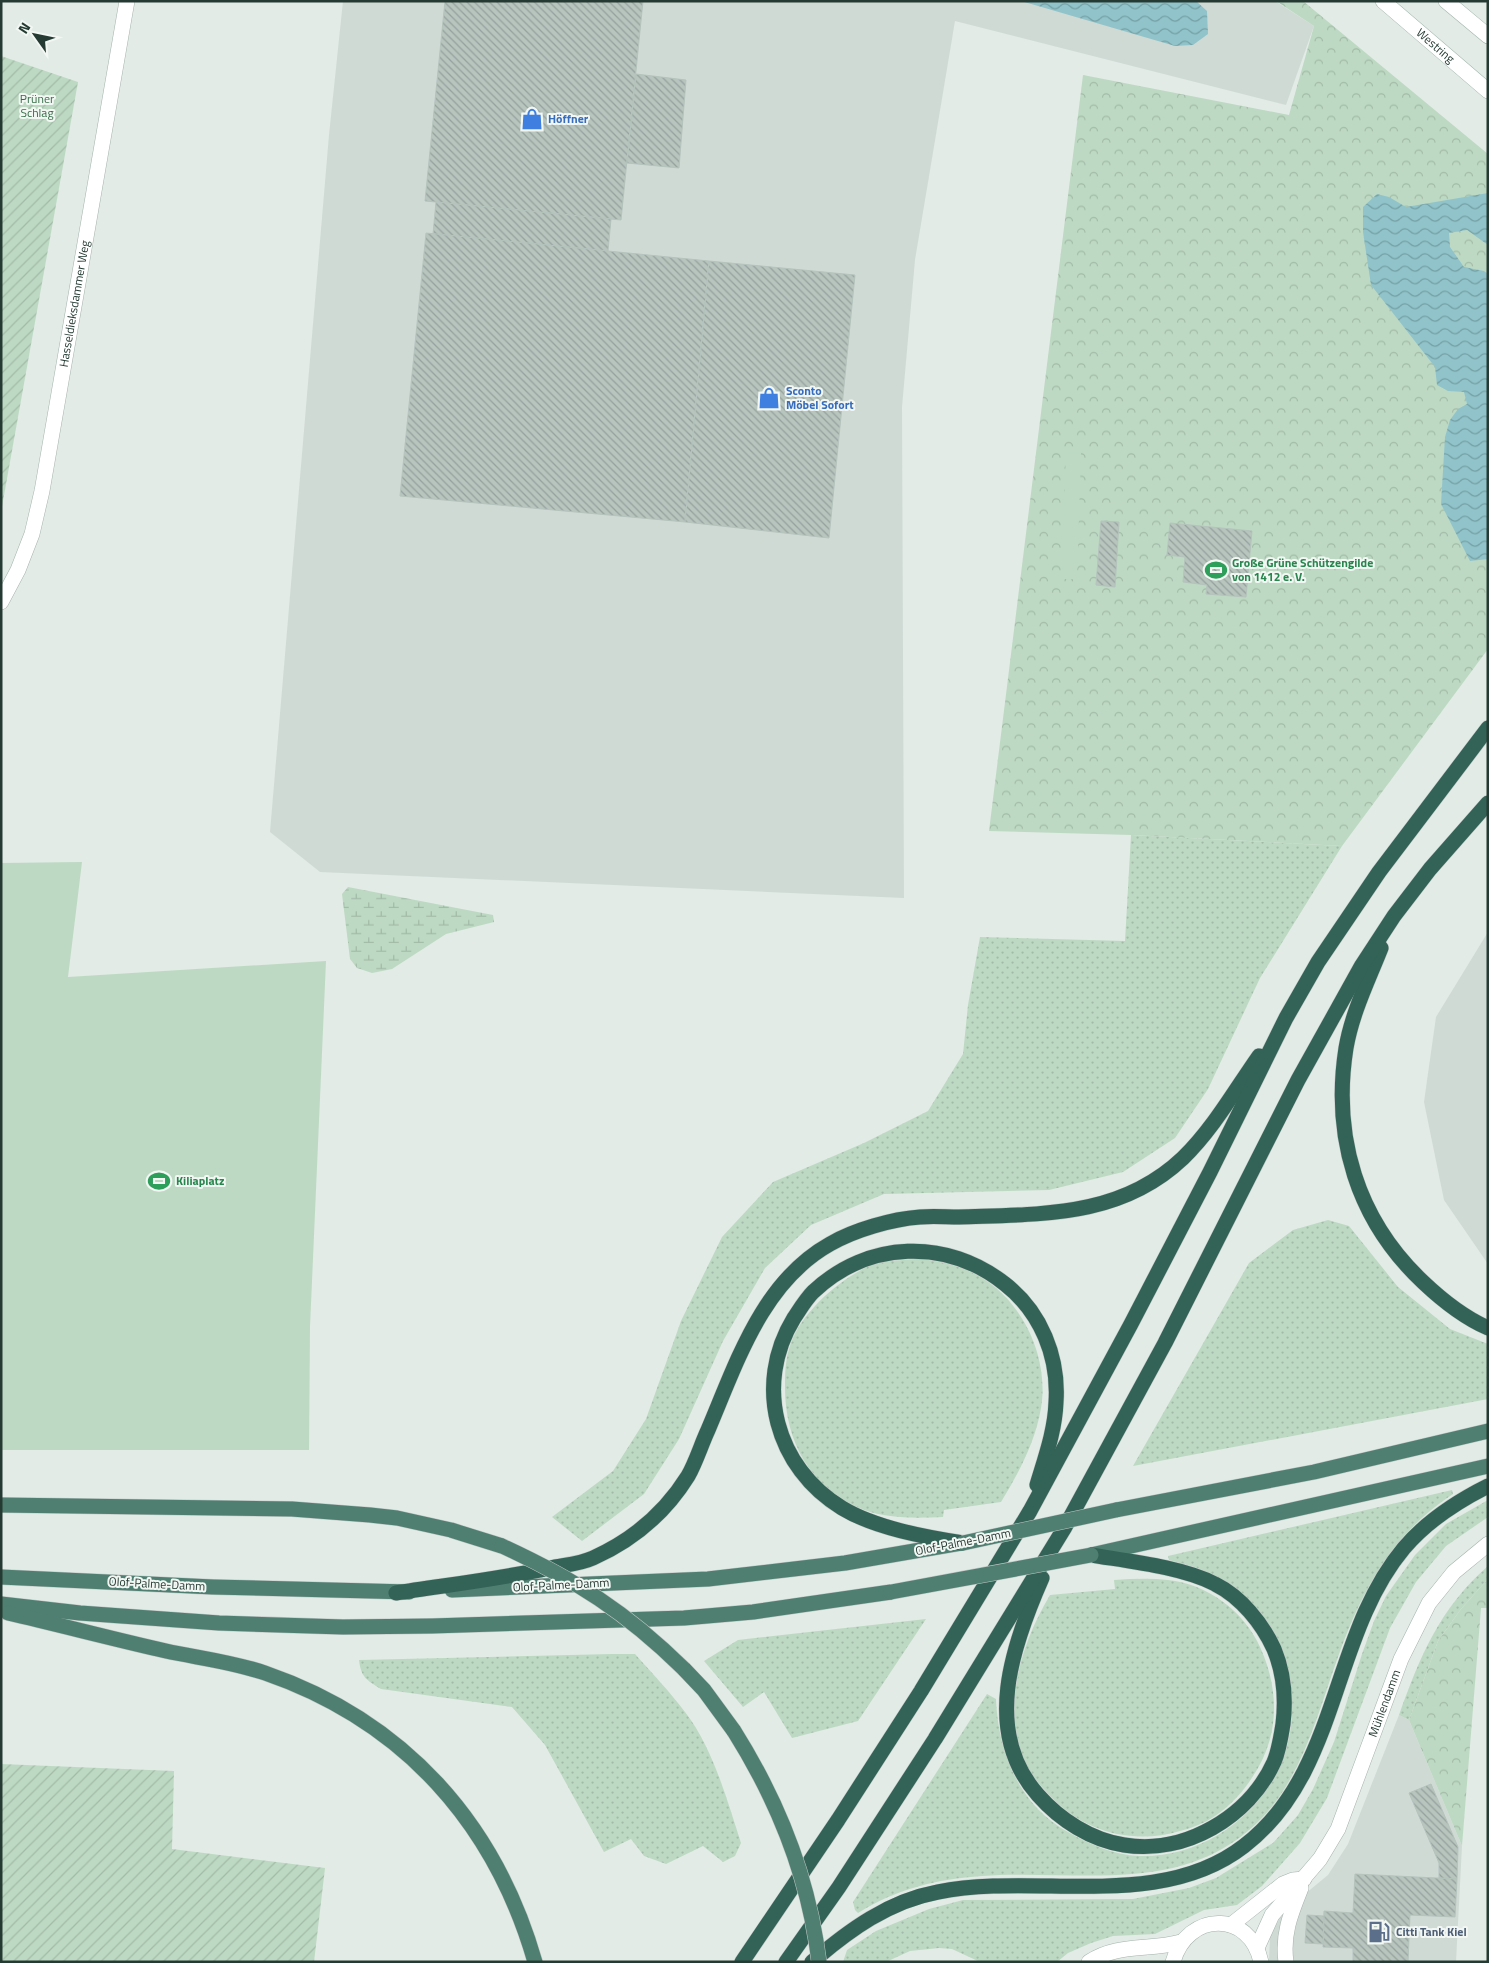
<svg xmlns="http://www.w3.org/2000/svg" width="1489" height="1963" viewBox="0 0 1489 1963" font-family="'Titillium Web',sans-serif">
  <defs>
    <pattern id="grass-dots" width="8" height="8" patternUnits="userSpaceOnUse" patternTransform="scale(1.25)"><rect width="8" height="8" fill="#bdd9c3"/><path d="M2 2h.1M6 6h.1" fill="none" stroke="#a2bba8" stroke-width="1.8" stroke-linecap="round"/></pattern>
    <pattern id="forest-crowns" width="20" height="18" patternUnits="userSpaceOnUse" patternTransform="scale(1.25)"><rect width="20" height="18" fill="#bdd9c3"/><path d="M2 6a3 3 0 1 1 6 0M12 15a3 3 0 1 1 6 0" fill="none" stroke="#a2bba8"/></pattern>
    <pattern id="wetland-marsh" width="20" height="14" patternUnits="userSpaceOnUse" patternTransform="scale(1.25)"><rect width="20" height="14" fill="#bdd9c3"/><path d="M1 5h8M5 5V1M11 12h8M15 12V8" fill="none" stroke="#a2bba8"/></pattern>
    <pattern id="garden-furrows" width="10" height="10" patternUnits="userSpaceOnUse" patternTransform="scale(1.25)"><rect width="10" height="10" fill="#bdd9c3"/><path d="M-1 1l2-2M0 10L10 0M9 11l2-2" fill="none" stroke="#a2bba8"/></pattern>
    <pattern id="water-waves" width="16" height="10" patternUnits="userSpaceOnUse" patternTransform="scale(1.25)"><rect width="16" height="10" fill="#90c4ca"/><path d="M0 5q4-4 8 0t8 0" fill="none" stroke="#75a0a5"/></pattern>
    <pattern id="building-back-hatch" width="6" height="6" patternUnits="userSpaceOnUse" patternTransform="scale(1.25)"><rect width="6" height="6" fill="#b8c5bf"/><path d="M-1 5l2 2M0 0l6 6M5-1l2 2" fill="none" stroke="#95a19c"/></pattern>
  </defs>
  <rect width="100%" height="100%" fill="#e2ebe6"/>
  <g fill="#d0dad5">
    <path d="M343 1H1275L1314 26 1286 105 955 21 915 260 902 407 904 898 320 872 270 832 329 135Z"/>
    <path d="M1488 932V1264L1444 1200 1424 1102 1436 1017Z"/>
    <path d="M1399 1715 1409 1720 1462 1846 1456 1962H1269L1270 1936 1280 1918 1288 1908 1328 1875 1348 1844Z"/>
  </g>
  <g fill="url(#grass-dots)">
    <path d="M1131 835 1342 846 1260 978 1208 1089 1175 1138 1123 1172 1049 1190 884 1194 811 1225 765 1268 723 1341 679 1439 644 1494 582 1541 552 1517 613 1471 646 1419 681 1321 722 1237 773 1182 864 1143 928 1111 963 1054 968 1005 980 937 1125 941Z"/>
    <path d="M1328 1220 1349 1226 1398 1287 1450 1329 1488 1344V1399L1133 1466 1249 1263 1293 1230Z"/>
    <path d="M920 1259C938 1261 954 1264 971 1272 1020 1294 1050 1356 1041 1408 1035 1443 1019 1472 1001 1502L944 1510 943 1517C918 1518 888 1519 864 1510 810 1488 784 1441 785 1384 785 1370 786 1356 791 1343 802 1312 838 1281 867 1267 883 1260 903 1260 920 1259Z"/>
    <path d="M1452 1490 1453 1494C1392 1534 1362 1590 1338 1657 1316 1718 1300 1788 1248 1831 1172 1895 1072 1869 982 1876 937 1879 896 1889 858 1913L855 1910 853 1902 987 1694 996 1699C998 1752 1019 1805 1068 1832 1089 1844 1114 1855 1139 1856 1222 1858 1295 1787 1292 1704 1291 1680 1288 1655 1274 1635 1266 1625 1254 1615 1244 1606 1234 1596 1224 1583 1212 1575 1199 1567 1183 1564 1169 1560L1168 1556Z"/>
    <path d="M1488 1500V1517L1446 1546 1416 1582 1390 1628 1327 1798 1300 1843 1262 1886 1237 1905 1204 1910 1155 1934 1113 1936 1091 1943 1068 1953 1057 1962H980L952 1949 939 1948 910 1951 886 1962H843L847 1950 876 1931 929 1909 963 1900 1133 1899 1189 1888 1216 1878 1273 1843 1298 1815 1313 1789 1334 1742 1362 1654 1374 1621 1386 1596 1415 1555 1446 1524Z"/>
    <path d="M1488 1566V1579L1461 1609 1438 1641 1409 1720 1399 1715C1420 1656 1440 1608 1488 1566Z"/>
    <path d="M1114 1580C1132 1579 1150 1578 1168 1580 1207 1584 1244 1611 1260 1647 1278 1686 1280 1730 1258 1768 1247 1787 1234 1803 1215 1816 1205 1823 1192 1828 1180 1831 1133 1845 1084 1832 1050 1796 1040 1785 1027 1771 1022 1756 1003 1702 1022 1642 1050 1595L1115 1589Z"/>
    <path d="M926 1619 858 1721 792 1738 764 1692 743 1707 704 1661 738 1640Z"/>
    <path d="M612 1654H635C652 1673 670 1692 685 1712 713 1748 727 1800 741 1843L735 1856 723 1862 703 1846 666 1864 644 1856 631 1839 604 1852 545 1745 512 1707 381 1689C367 1680 361 1678 359 1660Z"/>
  </g>
  <g fill="url(#forest-crowns)">
    <path d="M1276 1H1303L1488 154V649L1342 846 1131 835 989 831 1083 75 1289 115 1314 26Z"/>
    <path d="M1488 1579V1608H1481L1462 1846 1409 1720 1438 1641 1461 1609Z"/>
  </g>
  <path fill="url(#wetland-marsh)" d="M348 887 493 915 494 922 446 934 392 969 372 973 357 968 350 959 342 894Z"/>
  <g fill="url(#garden-furrows)">
    <path d="M1 56 78 82 1 512Z"/>
    <path d="M1 1764 174 1771 172 1849 325 1868 314 1962H1Z"/>
  </g>
  <g fill="#bdd9c3">
    <path d="M1066 452 1081 453 1077 579H1062Z"/>
    <path d="M82 862 68 977 326 961 310 1327 309 1450H1V863Z"/>
  </g>
  <g fill="url(#water-waves)">
    <path d="M1021 1H1196L1207 11 1208 34 1193 45 1175 46Z"/>
    <path d="M1488 193V245L1467 230 1449 233 1450 247 1464 267 1484 271 1488 274V559L1470 561 1441 504 1445 437 1450 420 1458 409 1467 404 1464 392 1448 391 1437 385 1435 367 1371 285 1363 232V207L1377 194 1389 197 1406 207Z"/>
  </g>
  <g fill="url(#building-back-hatch)" stroke="#b5c3bd">
    <path d="M445 1H643L621 220 425 201Z"/>
    <path d="M636 74 686 80 679 168 627 163Z"/>
    <path d="M436 202 611 219 608 251 433 234Z"/>
    <path d="M426 233 709 261 685 522 400 496Z"/>
    <path d="M709 261 855 275 829 538 685 522Z"/>
    <path d="M1101 521 1119 522 1115 587 1096 585Z"/>
    <path d="M1170 523 1252 531 1246 597 1206 594 1207 585 1183 582 1185 557 1167 555Z"/>
    <path d="M1431 1784 1458 1847 1457 1879 1439 1878V1863L1409 1793Z"/>
    <path d="M1355 1874 1457 1879 1455 1917 1410 1915 1408 1962H1353V1948L1323 1947 1324 1911 1353 1913Z"/>
    <path d="M1307 1915 1324 1916 1323 1944 1305 1943Z"/>
  </g>
  <g fill="none" stroke-linecap="round" stroke-linejoin="round">
    <g stroke="#a5b2ac" stroke-width="16">
      <g id="tertiary">
        <path id="s1" d="M1 602 18 570 32 534 42 491 127 1"/>
        <path d="M1231 1925 1283 1884 1293 1880 1304 1879"/>
        <path id="s2" d="M1257 1948 1272 1915 1320 1859 1338 1829 1401 1659 1429 1603 1454 1572 1488 1544"/>
        <path d="M1089 1962C1118 1943 1148 1951 1181 1942"/>
        <path d="M1173 1962C1187 1911 1250 1910 1261 1962"/>
        <path d="M1286 1962C1282 1934 1291 1913 1301 1888"/>
      </g>
    </g>
    <g stroke="#a2b5ad" stroke-width="16">
      <g id="secondary">
        <path id="s3" d="M1383 1 1488 91"/>
        <path d="M1446 1 1488 36"/>
      </g>
    </g>
    <g stroke="#c2c8c6" stroke-width="16">
      <g id="trunk">
        <path d="M1 1505 292 1509 370 1515 397 1518 451 1530 502 1546"/>
        <path d="M1116 1510 1314 1472 1488 1431"/>
        <path d="M1091 1555 1488 1466"/>
        <path d="M1 1577 213 1587 409 1592"/>
        <path d="M452 1590 708 1579 845 1563 961 1543"/>
        <path d="M1 1604 80 1613 219 1623 343 1627 432 1626 684 1618 753 1612 891 1592"/>
        <path d="M8 1613C60 1625 113 1639 166 1651 199 1658 233 1662 265 1673 404 1721 495 1823 535 1962"/>
        <path d="M684 1669 704 1690 734 1731"/>
      </g>
    </g>
    <g stroke="#c2c8c6" stroke-width="16">
      <g id="motorway">
        <path d="M1381 948C1368 981 1352 1013 1346 1048 1332 1137 1357 1220 1423 1282 1443 1301 1463 1317 1488 1328"/>
        <path d="M963 1543C925 1537 875 1528 842 1508 776 1468 753 1385 794 1318 800 1309 806 1299 813 1292 868 1240 947 1238 1005 1284 1041 1312 1059 1357 1056 1402 1055 1431 1045 1458 1037 1485"/>
        <path d="M1042 1578C1012 1646 982 1732 1038 1795 1060 1820 1091 1840 1124 1845 1185 1855 1249 1817 1274 1762 1279 1750 1281 1737 1283 1724 1286 1699 1284 1673 1274 1649 1262 1623 1241 1597 1215 1584 1183 1567 1127 1561 1091 1555"/>
        <path d="M396 1593C447 1585 499 1579 550 1568 564 1565 580 1564 593 1558 633 1540 665 1513 688 1476 696 1462 701 1445 708 1430 737 1362 762 1282 830 1244 854 1230 892 1219 920 1217 933 1216 946 1217 959 1217 1040 1214 1120 1218 1183 1158 1213 1129 1235 1090 1259 1056"/>
        <path d="M742 1962 838 1820 921 1691 1030 1511 1131 1324 1210 1172 1286 1018 1318 962 1379 872 1488 728"/>
        <path d="M786 1962 839 1887 935 1739 1065 1527 1165 1343 1298 1080 1362 965 1394 916 1430 869 1488 803"/>
        <path d="M812 1962C849 1930 889 1901 938 1892 1036 1872 1159 1912 1244 1846 1340 1773 1330 1636 1404 1548 1427 1521 1456 1502 1488 1486"/>
      </g>
    </g>
    <use href="#tertiary" stroke="#fff" stroke-width="15"/>
    <use href="#secondary" stroke="#fff" stroke-width="15"/>
    <use href="#trunk" stroke="#4f7f71" stroke-width="15"/>
    <use href="#motorway" stroke="#336356" stroke-width="15"/>
    <g stroke="#c2c8c6" stroke-width="16" stroke-linecap="butt">
      <g id="trunk-bridge">
        <path d="M963 1543 1116 1510"/>
        <path d="M502 1546C576 1580 626 1612 684 1669"/>
        <path d="M891 1592 1091 1555"/>
        <path d="M734 1731C778 1801 809 1878 819 1962"/>
      </g>
    </g>
    <use href="#trunk-bridge" stroke="#4f7f71" stroke-width="15"/>
  </g>
  <defs>
    <g id="shop-bare" transform="scale(1.725)"><path d="M-5-2.5h2.3a2.7 3.5 0 0 1 5.4 0H5L5.5 6h-11ZM-1.5-2.5h3a1.5 2.3 0 0 0-3 0Z" fill="#3f7fe0" stroke="#f2f7f4" stroke-width="2.5" paint-order="stroke"/></g>
    <g id="stadium-bare" transform="scale(1.725)"><path d="M0-5a6.5 5 0 1 0 0 10a6.5 5 0 1 0 0-10ZM-3.5-1.8h7v3.6h-7Z" fill="#2e9e5b" stroke="#f2f7f4" stroke-width="2.5" paint-order="stroke"/></g>
    <g id="fuel-bare" transform="scale(1.725)"><path d="M-5.5-6h7V0h2V4h1.3V-2.5L3-4.5l.8-.8L6-3V5H2.5V1h-1V6h-7ZM-4.2-4.7v3.2H.2V-4.7Z" fill="#5c6f8a" stroke="#f2f7f4" stroke-width="2.5" paint-order="stroke"/></g>
  </defs>
  <g fill-rule="evenodd">
    <use href="#shop-bare" x="532" y="119"/>
    <use href="#shop-bare" x="769" y="398"/>
    <use href="#stadium-bare" x="1216" y="570"/>
    <use href="#stadium-bare" x="159" y="1181"/>
    <use href="#fuel-bare" x="1379" y="1932"/>
  </g>
  <g text-anchor="middle" stroke-width="4" stroke-linejoin="round" paint-order="stroke">
    <g font-size="12" fill="#243a32" stroke="#f2f7f4">
      <text dy="4" stroke="none"><textPath href="#s3" startOffset="69">Westring</textPath></text>
      <text dy="4" stroke="none"><textPath href="#s1" startOffset="309">Hasseldieksdammer Weg</textPath></text>
      <text transform="translate(963 1542) rotate(-11)" y="4">Olof-Palme-Damm</text>
      <text transform="translate(157 1584) rotate(3)" y="4">Olof-Palme-Damm</text>
      <text transform="translate(561 1585) rotate(-3)" y="4">Olof-Palme-Damm</text>
      <text dy="4" stroke="none"><textPath href="#s2" startOffset="279">Mühlendamm</textPath></text>
    </g>
    <g font-size="12" fill="#336c45" stroke="#f2f7f4">
      <text x="37" y="103">Prüner<tspan x="37" dy="14">Schlag</tspan></text>
    </g>
    <g font-size="12" font-weight="bold" fill="#366cbe" stroke="#f2f7f4" text-anchor="start">
      <text x="548" y="123">Höffner</text>
      <text x="786" y="395">Sconto<tspan x="786" dy="14">Möbel Sofort</tspan></text>
    </g>
    <g font-size="12" font-weight="bold" fill="#27864d" stroke="#f2f7f4" text-anchor="start">
      <text x="1232" y="567">Große Grüne Schützengilde<tspan x="1232" dy="14">von 1412 e. V.</tspan></text>
      <text x="176" y="1185">Kiliaplatz</text>
    </g>
    <g font-size="12" font-weight="bold" fill="#4e5e75" stroke="#f2f7f4" text-anchor="start">
      <text x="1396" y="1936">Citti Tank Kiel</text>
    </g>
  </g>
  <rect width="1489" height="1963" fill="none" stroke="#243a32" stroke-width="5"/>
  <g transform="translate(35 35) rotate(303)" stroke="#f2f7f4" stroke-width="4" paint-order="stroke">
  <path d="M0-4L9 19L0 12L-9 19Z" fill="#243a32"/>
  <text y="-8" font-size="14" font-weight="bold" text-anchor="middle" fill="#243a32">N</text>
  </g>
</svg>
